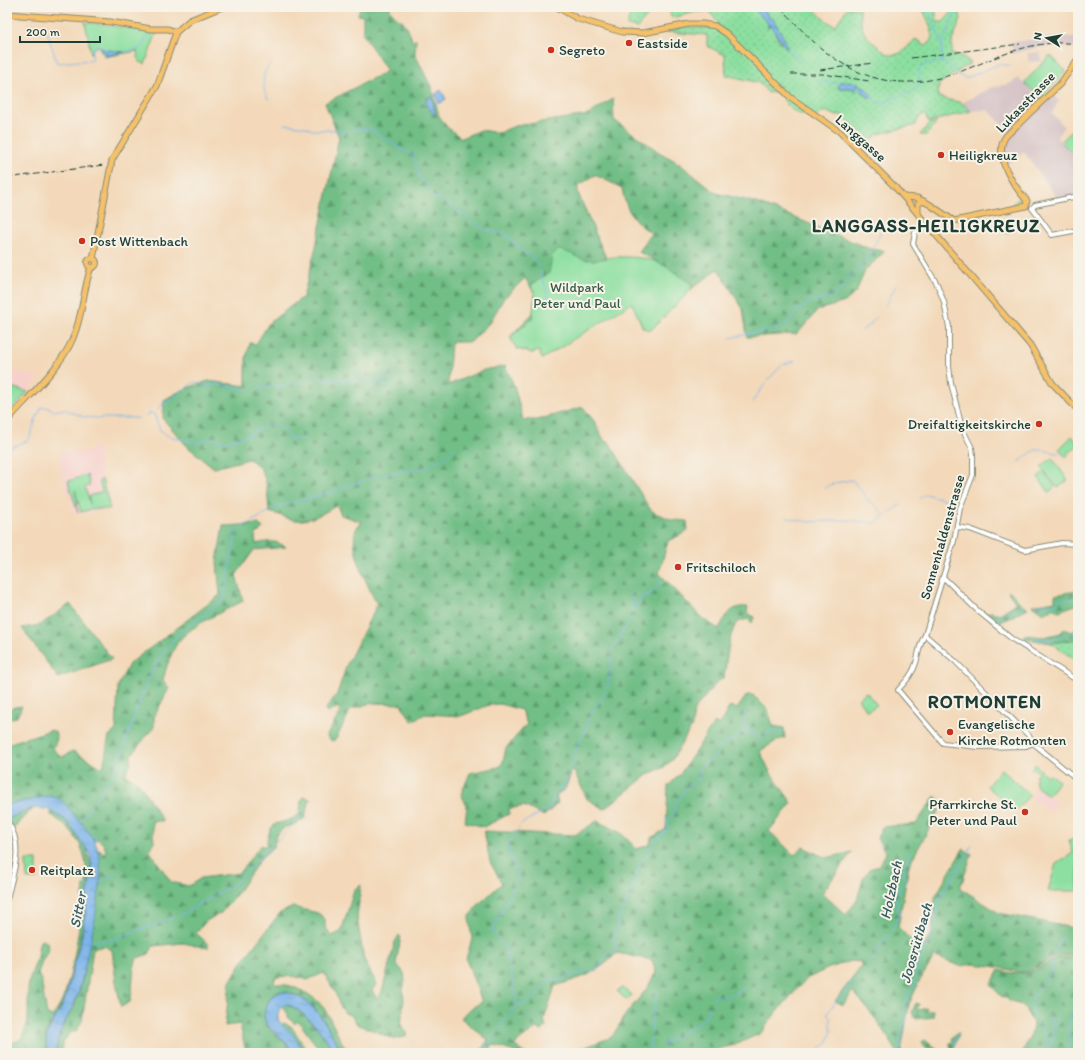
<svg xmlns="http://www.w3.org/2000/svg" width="1085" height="1060" viewBox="0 0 1085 1060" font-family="Itim,sans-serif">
  <defs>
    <pattern id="grass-dots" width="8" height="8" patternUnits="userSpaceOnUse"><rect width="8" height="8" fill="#8cdfa0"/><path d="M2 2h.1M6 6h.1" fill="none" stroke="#78c08a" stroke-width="1.8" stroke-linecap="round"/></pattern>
    <pattern id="forest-firs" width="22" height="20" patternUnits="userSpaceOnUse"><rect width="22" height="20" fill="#71be86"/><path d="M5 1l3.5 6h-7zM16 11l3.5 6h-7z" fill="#5c9c6e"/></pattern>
    <pattern id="water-ripples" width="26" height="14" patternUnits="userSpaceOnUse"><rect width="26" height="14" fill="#7ab4eb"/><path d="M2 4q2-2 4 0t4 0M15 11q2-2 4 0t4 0" fill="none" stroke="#6394bf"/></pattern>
  </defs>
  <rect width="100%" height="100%" fill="#f7f3e8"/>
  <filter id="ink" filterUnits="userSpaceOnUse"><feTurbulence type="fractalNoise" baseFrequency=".025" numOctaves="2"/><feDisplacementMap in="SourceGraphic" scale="8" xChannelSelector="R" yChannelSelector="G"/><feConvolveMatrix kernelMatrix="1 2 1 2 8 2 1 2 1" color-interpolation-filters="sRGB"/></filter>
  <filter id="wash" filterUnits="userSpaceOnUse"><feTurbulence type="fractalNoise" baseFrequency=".012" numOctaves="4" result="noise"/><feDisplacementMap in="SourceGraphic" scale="16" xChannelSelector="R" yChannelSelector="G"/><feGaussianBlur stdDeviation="0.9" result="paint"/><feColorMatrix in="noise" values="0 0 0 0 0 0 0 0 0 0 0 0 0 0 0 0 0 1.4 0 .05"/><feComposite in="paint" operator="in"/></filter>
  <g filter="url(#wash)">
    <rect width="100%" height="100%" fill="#f3d9ba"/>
    <g fill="#f7d0cc">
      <path d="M7 354 12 371 40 377 7 414Z"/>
      <path d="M96 446 99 454 98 462 112 510 75 514 61 473 59 452H86Z"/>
      <path d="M1037 787 1057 802 1050 812 1032 798 1034 792Z"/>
    </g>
    <g fill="#d2bec3">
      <path d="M1062 36 1078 38V48L1061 46 1038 47 1013 54 1011 42Z"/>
      <path d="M1040 52 1042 61 1029 62 1027 53Z"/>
      <path d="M1018 78 1042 101 1051 93 1059 101 1052 113 1064 126 1057 137 1078 159 1076 165 1078 167V197L1058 199 1024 152 1005 165 1001 145 1010 132 988 110 971 111 962 103 990 88 1011 83Z"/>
    </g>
    <g fill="url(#grass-dots)" stroke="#568e6a" fill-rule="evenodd">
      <path d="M632 7H752L768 23V28L770 24 781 44C781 28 771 19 762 7H812L824 19 835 26 848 7 860 9C859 35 869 39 887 54 899 58 907 48 915 39L921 42 922 45 929 44C937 31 926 20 922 7H935L937 22H943L953 11 959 9 961 19 952 41V55L962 56 971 63 939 84 938 97 962 103 971 111 929 122 924 114 918 119 916 125 878 134 871 140 839 114 837 116 825 111 814 118C803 115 791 113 785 102 783 98 783 95 779 91L768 93 760 83 726 75 725 55 707 46V35L667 32 683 27 709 28 719 24 709 11 695 12 672 18 668 8 650 13 637 28 627 26ZM840 82 858 83 869 98 857 86 853 90 852 88H838Z"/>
      <path d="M937 122 926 135H920L930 123Z"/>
      <path d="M1078 639V662L1051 643Z"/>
    </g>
    <g fill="url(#forest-firs)" stroke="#487e5d">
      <path d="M360 7 369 9 370 7H390V10L399 20H402L407 27 413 42 416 39 415 54 432 89 439 116 447 127 461 138 481 130 498 133 515 126 588 115 613 99 614 120 659 152 677 162 716 193 750 201 781 212 870 249 885 251 865 271 856 292 845 302 818 310 797 334 747 337 743 309 718 269 691 289 663 284 660 263 639 252 651 233C634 222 625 209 622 188L595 175 578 186V193L606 258 539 342 532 353 517 349 510 337 533 313 535 294 525 278 504 298 490 322 471 342H451L448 385 484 370 505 366 514 385 523 420H537L583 407 594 421 605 442H609L650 509 655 513 673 520 687 521 688 531 668 541 659 573 704 620 719 629C725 616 731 605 748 607L747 612 754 617 752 623 748 619 737 622C728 636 727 660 724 678L717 682 694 710 692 726 672 760 663 768 650 773 604 809 587 799 573 769 565 789 556 795 558 803 544 816 524 806 509 809V814L484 827 465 822 467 806 461 794 470 773 499 767 503 762 506 748 527 724 521 710 500 704 489 705 461 716 425 714 412 721 401 704 371 703 351 709 336 739 333 741 328 739 327 735 340 713 339 707 327 712 325 710 337 694 347 664 377 605C369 587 341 536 362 522L341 515 337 505C324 513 307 524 290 519 283 516 277 514 269 512 267 492 269 470 249 459L214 468 188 447 163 419 164 400 182 390 208 381 246 386V358L250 343 256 344 269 323 303 297 315 251 339 137 325 103 387 71 363 34V16L358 15Z"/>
      <path d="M258 524 263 528 255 536 256 544C269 541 275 540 286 547L254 550 236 575 243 601C224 611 191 625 178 642 171 653 166 667 163 680L169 688 154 717V727L131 755V763L125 774 139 783 163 821H152L154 843 149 850 171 882 189 886 201 878 239 873 260 846H266C272 813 277 830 300 814L301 801 304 797 310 799 305 818 294 825 285 827 276 835 274 846 261 858 236 895 221 913 206 921 196 933 208 944V948L183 943 153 946 149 954 137 958C131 973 134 987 130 1002L121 1007 116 982 112 950 104 946 93 949 82 1021 76 1032H70L63 1043 62 1053H56L61 1027 74 1007 82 982 101 876 98 850 105 853 106 851 104 845 98 839 94 840 81 822 57 797H43L7 805V744L51 730 55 732 57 739 53 749 62 757 73 751 103 768 109 736 116 730 118 686 129 664 220 595 217 562 223 526Z"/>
      <path d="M1010 591 1020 603 1028 608 1005 620 994 622 984 613 991 612 1000 614 1016 603 1008 592Z"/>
      <path d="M1076 591 1078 593V604L1059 611 1053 609 1043 613 1032 605 1055 601V595Z"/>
      <path d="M70 604 112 659 58 678 22 628 40 625Z"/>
      <path d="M1064 628 1070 632 1078 629V639L1051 643 1028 639 1020 641 1017 639 1027 635 1043 637 1061 633Z"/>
      <path d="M747 695H753L768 710 773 726 784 728 785 738 778 740 760 751 770 772 792 803 769 831 794 855 803 847 826 858 852 852 822 893 846 915 857 900 863 879 869 869 879 866 886 853 877 838 882 827 916 824 935 796 943 803 909 865 898 927 918 947 922 948 932 933 935 897 963 849 972 854 960 888 999 913 1078 929V955L1055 956 1029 972H1020L992 966 973 964 960 966 933 956V959L919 982 909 1004 901 1053H898L875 1018 853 991 843 1005 835 1001 861 967V962L851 961 829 968 806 979 775 1014 761 1033 735 1045 698 1053H569L612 1037 626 1014 646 990 656 972 652 960 617 953C595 975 583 977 555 986L544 1020 546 1027 542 1031 536 1028 514 1045 525 1053H518L493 1045 487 1053H479L488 1040 461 1018 468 1010 482 1002 466 959 472 939 469 918 476 907 502 883 490 862 484 831 575 835 597 821 621 833 637 849 650 844 651 838 666 829 668 786 681 773 714 723 720 724 730 706 737 709Z"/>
      <path d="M22 706 17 717 7 720V711H9L14 707Z"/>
      <path d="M29 809 33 810C22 815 18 828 7 831V820Z"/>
      <path d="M54 813 67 822 86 848 91 866 81 936 63 1003 46 1033V1053H7V1044L20 1040C34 1018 25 1005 29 982 31 971 36 963 39 953L38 948 40 941 43 940 48 943 49 949 42 961 38 974 41 980 47 1015 52 1016C72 1000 81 913 84 886L86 883C89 850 76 832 50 814Z"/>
      <path d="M361 885 357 918 364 960 377 984 372 990 376 998 382 992 395 942 399 935 401 937 396 963 404 973 405 981 403 990 404 1000 401 1025 407 1033 405 1037 394 1039 357 1024 352 1016 345 1013 339 1004 336 994 324 973 307 980C298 976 285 975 275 978L274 984C290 982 317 996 325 1010 334 1024 338 1039 349 1053H343C329 1030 318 1001 290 993 284 991 277 991 273 995 266 1001 263 1012 265 1020 268 1035 287 1038 291 1053H246L240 1024 225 1026 230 982 244 959 280 913 293 907 318 913 325 919V926L331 936 341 932 354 891Z"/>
      <path d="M1078 957V1053H1022L1032 1032 1033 1023 1024 1007 1001 996 991 985 999 970 1011 973H1030L1056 958Z"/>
      <path d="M916 1003 919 1004 917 1009 919 1010 927 1008 925 1011H934L933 1017 916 1019 912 1012Z"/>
      <path d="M286 1004C298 1006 333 1041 333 1053H322L298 1021 295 1024 288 1017V1014L283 1007Z"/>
      <path d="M283 1023 291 1026 309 1053H304L294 1036 281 1025Z"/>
      <path d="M956 1033H959L955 1046 950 1053H948L951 1046 949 1044 953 1041 952 1038Z"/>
      <path d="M925 1040 941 1053C933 1053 924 1050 922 1042Z"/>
    </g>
    <g fill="#8cdfa0" stroke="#568e6a">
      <path d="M85 22 157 32 145 64 139 62 137 51 104 57V50L97 46 93 49 91 54Z"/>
      <path d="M1050 55 1066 71 1041 98 1024 83Z"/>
      <path d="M1078 124V159L1061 142Z"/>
      <path d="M1020 197 1024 201 1023 205 1008 208Z"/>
      <path d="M1002 223 1007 226 1009 233H1005L997 228 996 224Z"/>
      <path d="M557 250C569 250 578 260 589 260 597 261 606 258 614 257 653 256 662 262 692 285L691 290 651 330 643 328 632 303 542 359 539 351 532 353 517 349 510 337 532 319 535 295 531 285 549 273 552 256Z"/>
      <path d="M7 386 28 392 7 416Z"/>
      <path d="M1072 436 1078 445 1071 452 1069 450 1067 452 1069 454 1066 457 1059 449Z"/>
      <path d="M1052 458 1068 480 1058 488 1041 467Z"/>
      <path d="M1044 472 1055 487 1049 492 1038 477Z"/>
      <path d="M87 475 90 485 85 487 90 504 89 496 102 492 99 481 102 479 110 509H92L81 512 75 490 78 504H76L78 513 68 481Z"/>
      <path d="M866 692 877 705 867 711 858 699Z"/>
      <path d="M1035 764 1047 776 1049 774 1059 781 1048 795 1037 787 1035 781 1037 778 1035 776 1038 773 1033 768 1031 770Z"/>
      <path d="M1001 769 1030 795 1015 811 987 786Z"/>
      <path d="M1078 832V891H1048L1056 864 1073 853 1069 840 1076 837 1074 834Z"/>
      <path d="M26 860H37V879H27Z"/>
      <path d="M622 988 632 995 627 1000 617 991Z"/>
    </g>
    <g fill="url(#water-ripples)" stroke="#4c7890">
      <path d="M752 7H762L769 18 772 17 786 42 787 49 770 25 768 29V23Z"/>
      <path d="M101 49 124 52 106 56V52L103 53 100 51Z"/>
      <path d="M840 82C856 82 862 83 872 95V97L870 98 857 86 855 87 856 92 852 88H838Z"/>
      <path d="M441 90 446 99 439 104 435 94Z"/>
      <path d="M432 97 436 116C430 109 424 107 427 98Z"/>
      <path d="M43 797C59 794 65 803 74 815 84 826 93 835 98 850 106 878 92 932 86 961 83 972 82 983 78 994 71 1015 57 1029 56 1053H46L47 1033 64 1003 82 936 92 867 90 854 67 821 47 809 31 808 7 820V805Z"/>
      <path d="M284 992C316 998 327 1028 343 1053H333C333 1041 298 1005 286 1004L279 1010C274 1025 287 1026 294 1036 298 1041 301 1047 303 1053H292C286 1032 252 1030 269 1001 273 994 277 992 284 992Z"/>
    </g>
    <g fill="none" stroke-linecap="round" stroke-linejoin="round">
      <g stroke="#7ab4eb" stroke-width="1">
        <path d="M927 7 942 44V61"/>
        <path d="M7 10 39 13"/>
        <path d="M45 25 57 63 92 60V50L96 46H101L106 50"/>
        <path d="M943 42 956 12"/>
        <path d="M787 49 802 62"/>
        <path d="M124 52 137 50 143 46 146 37 154 33"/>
        <path d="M817 80 819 82 840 83"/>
        <path d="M872 97 877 103 883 102 914 91 919 85V69C923 65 927 64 933 63 957 59 950 77 967 78L999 64 1010 66"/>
        <path d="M269 100C262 92 261 73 270 64"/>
        <path d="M883 103 892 109"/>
        <path d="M285 124 306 127 312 130H335L346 132"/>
        <path d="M351 130C358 129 364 131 370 128L402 150 414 155 419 177 430 191"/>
        <path d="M432 196 434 198 438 197 468 218"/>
        <path d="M474 221 481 228 506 235 522 251 530 255 539 267"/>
        <path d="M540 271 549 299"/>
        <path d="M886 305 896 285"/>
        <path d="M768 330 777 329 783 324 790 321 797 310 807 305 811 301 821 300 822 298 832 297 844 286 850 277 862 266 881 233"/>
        <path d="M862 330 870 325 876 317"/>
        <path d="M730 338 767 330"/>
        <path d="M784 364 795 361"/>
        <path d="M362 379 377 383 378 385 390 386"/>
        <path d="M768 380 782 365"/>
        <path d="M309 381 319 375 335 380 341 378 344 381H359"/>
        <path d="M377 383 381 378 392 377"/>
        <path d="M257 389 304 382"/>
        <path d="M752 402 766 383"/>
        <path d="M157 410 162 404 171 400 194 382 208 386 218 384 249 390"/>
        <path d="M146 416 150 413 154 414 160 430 168 436 198 443 209 438 225 441 243 437 268 425 282 426 290 438 304 440"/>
        <path d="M10 448 29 440 37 416 42 407 50 408 54 411 64 409 84 417 97 418H138"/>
        <path d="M452 451 456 448"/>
        <path d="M1019 462 1035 450H1042L1062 454"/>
        <path d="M382 475 428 467 450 452"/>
        <path d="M824 488 835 483 852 480 870 502C877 504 879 512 885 516"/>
        <path d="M334 491 377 476"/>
        <path d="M920 498 926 494 947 500"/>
        <path d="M787 518 809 522 849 520 875 523 901 504"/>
        <path d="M630 592 633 602 631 608 633 611"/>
        <path d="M1035 605 1043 606 1054 604 1062 599H1073"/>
        <path d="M633 612C638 607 638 600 643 595H650L662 581"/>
        <path d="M996 618C1006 617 1013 604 1023 605"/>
        <path d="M189 626 224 600 236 531 278 506 333 492"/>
        <path d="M1072 634 1078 632"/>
        <path d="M1032 637 1043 640 1068 636"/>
        <path d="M611 652 630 618"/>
        <path d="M607 688 611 672V657"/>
        <path d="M746 711 744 719 748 731"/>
        <path d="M707 762 712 760 723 744 735 740 742 732C757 730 756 743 772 732L779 733 783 731"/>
        <path d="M573 763 577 745 587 727 588 720 596 706 603 698 605 691"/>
        <path d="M93 802C100 791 110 780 115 769 136 722 144 660 186 628"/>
        <path d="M80 822 92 804"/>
        <path d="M521 824 549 808 552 803 554 794 563 788 573 768"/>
        <path d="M514 835 519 828"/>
        <path d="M93 837 97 840"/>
        <path d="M99 882 120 873"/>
        <path d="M625 906 630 891 634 888V882L640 863 647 856 653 843 668 829 666 820 674 815V804C680 800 681 797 684 791 686 786 692 784 697 781L700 769 704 764"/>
        <path d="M892 931 900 913 896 900 902 883 906 878 903 875 909 853"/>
        <path d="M89 941H106"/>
        <path d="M108 941 179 916 234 884 302 815"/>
        <path d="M1053 956 1063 935"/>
        <path d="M869 964 887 936"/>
        <path d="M1044 984 1051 971 1053 960"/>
        <path d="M1040 987 1030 1004 1033 1010 1032 1015C1038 1022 1049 1039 1048 1048"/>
        <path d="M713 999 716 996H728L742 990V988"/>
        <path d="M517 1004C527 1007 530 998 537 996L539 990 550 979 560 980 568 975 593 971 600 966 608 953H613L616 949 614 941V934L618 929V917L624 910"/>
        <path d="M655 1006 657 993"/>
        <path d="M1049 1016 1054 1032"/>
        <path d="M652 1032 651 1026 654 1007"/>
        <path d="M1048 1044 1051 1043 1058 1018"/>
        <path d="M663 1047 666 1041 672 1040 704 1019 709 1007"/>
        <path d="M954 1047 958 1033"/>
        <path d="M1068 1047 1071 1038 1068 1032 1069 1027V1016L1078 1009"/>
        <path d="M482 1053 517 1004 506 950 492 931 518 877 507 846 512 839"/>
        <path d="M647 1053 650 1049 651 1038"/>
        <path d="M662 1053 663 1049"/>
        <path d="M817 1053 820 1048 827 1043 832 1031 830 1024 831 1019 827 1014 836 1001 845 993 847 986 858 979"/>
        <path d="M899 1053 903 1026 907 1019C902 1004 907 997 916 984L915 979 925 946 931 937 940 898 959 868 972 845"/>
        <path d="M1066 1053V1052"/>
      </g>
    </g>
  </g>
  <g filter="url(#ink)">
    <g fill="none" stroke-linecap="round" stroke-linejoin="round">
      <g stroke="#898b77" stroke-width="6">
        <g id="minor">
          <path d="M1032 208 1052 235 1078 230"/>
          <path d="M1032 208 1035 205 1078 196"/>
          <path d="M926 222 915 233 913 244 937 284 944 302 949 327V366L951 383 962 428 972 448 973 455V475L960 508 954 541 925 635C919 644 919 653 916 663 913 674 905 682 898 690L943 743 978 747 1026 746 1033 743"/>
          <path d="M957 527 970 529 1025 550 1062 543 1078 544"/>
          <path d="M943 577 979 612 1012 639 1078 681"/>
          <path d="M925 635 955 661 1031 738 1033 743 1078 780"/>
          <path d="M7 821C25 845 13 873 7 899"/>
        </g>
      </g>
      <g stroke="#898b77" stroke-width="7">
        <g id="major">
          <path d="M557 7 578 19 622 32 643 33 689 24H703L715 26 727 34 790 97 840 132 895 187 1030 345 1053 384 1078 410"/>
          <path d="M7 14 111 22 151 29H168L176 32"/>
          <path d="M904 197 917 198 929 204 954 221 1026 206 1027 201C1014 186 992 155 1006 136L1060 84 1078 59"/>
          <path d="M918 214V204L923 201"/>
          <circle cx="92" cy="263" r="4.5"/>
          <path d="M93 259 112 160 157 86 176 32 190 20 222 7"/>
          <path d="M7 421C27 398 62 366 73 338 83 315 83 290 91 267"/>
        </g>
      </g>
      <use href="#minor" stroke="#fff" stroke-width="4"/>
      <use href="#major" stroke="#f5c16b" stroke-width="5"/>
      <g stroke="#1f3d34" stroke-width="1" stroke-dasharray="6 3" stroke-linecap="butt">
        <path d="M781 7C831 67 882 101 962 71 1000 56 1035 38 1078 44"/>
        <path d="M911 58 1020 44"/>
        <path d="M820 70 873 63"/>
        <path d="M791 74H823L869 81"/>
        <path d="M7 178 104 165"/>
      </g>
    </g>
  </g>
  <g fill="#c8321e" stroke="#f7f3e8" stroke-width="1.5">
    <circle cx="629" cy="43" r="4"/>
    <circle cx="551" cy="50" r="4"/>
    <circle cx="941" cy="155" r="4"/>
    <circle cx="82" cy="241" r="4"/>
    <circle cx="1039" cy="424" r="4"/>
    <circle cx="678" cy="567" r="4"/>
    <circle cx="950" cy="732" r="4"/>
    <circle cx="1025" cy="812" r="4"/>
    <circle cx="32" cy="870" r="4"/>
  </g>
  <g text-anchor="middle" stroke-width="4" stroke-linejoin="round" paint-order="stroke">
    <g font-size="14" fill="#1f3d34" stroke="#f7f3e8" text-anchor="start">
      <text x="637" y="48">Eastside</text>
      <text x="559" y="55">Segreto</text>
      <text x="949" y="160">Heiligkreuz</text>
      <text x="90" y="246">Post Wittenbach</text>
      <text x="1031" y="429" text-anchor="end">Dreifaltigkeitskirche</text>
      <text x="686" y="572">Fritschiloch</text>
      <text x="958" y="729">Evangelische<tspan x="958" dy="16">Kirche Rotmonten</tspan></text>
      <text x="1017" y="809" text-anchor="end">Pfarrkirche St.<tspan x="1017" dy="16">Peter und Paul</tspan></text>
      <text x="40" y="875">Reitplatz</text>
    </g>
    <g font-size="14" fill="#1f3d34" stroke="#f7f3e8">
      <text transform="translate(1025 102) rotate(-46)" y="5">Lukasstrasse</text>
      <text transform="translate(861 138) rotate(42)" y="5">Langgasse</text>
      <text transform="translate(942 537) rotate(-74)" y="5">Sonnenhaldenstrasse</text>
    </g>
    <g font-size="14" fill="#355d4a" stroke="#f7f3e8">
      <text x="577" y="292">Wildpark<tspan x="577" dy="16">Peter und Paul</tspan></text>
    </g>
    <g font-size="15" font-style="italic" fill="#365b62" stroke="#f7f3e8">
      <text transform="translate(891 890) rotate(-78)" y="5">Holzbach</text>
      <text transform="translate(78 910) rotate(-79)" y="5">Sitter</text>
      <text transform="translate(916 943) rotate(-74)" y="5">Joosrütibach</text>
    </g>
    <g font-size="18" font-weight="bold" letter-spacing="1" fill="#1f3d34" stroke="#f7f3e8">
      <text x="926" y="232">LANGGASS-HEILIGKREUZ</text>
      <text x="985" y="708">ROTMONTEN</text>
    </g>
  </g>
  <rect width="1085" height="1060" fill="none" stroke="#f7f3e8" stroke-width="24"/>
  <g transform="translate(1047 38) rotate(281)" stroke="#f7f3e8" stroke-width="3" paint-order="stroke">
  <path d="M0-3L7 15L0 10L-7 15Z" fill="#1f3d34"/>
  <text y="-6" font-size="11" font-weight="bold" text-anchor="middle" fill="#1f3d34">N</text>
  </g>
  <path d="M20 36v6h80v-6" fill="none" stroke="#1f3d34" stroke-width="2"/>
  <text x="26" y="36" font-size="12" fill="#1f3d34" stroke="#f7f3e8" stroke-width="3" paint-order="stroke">200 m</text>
</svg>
